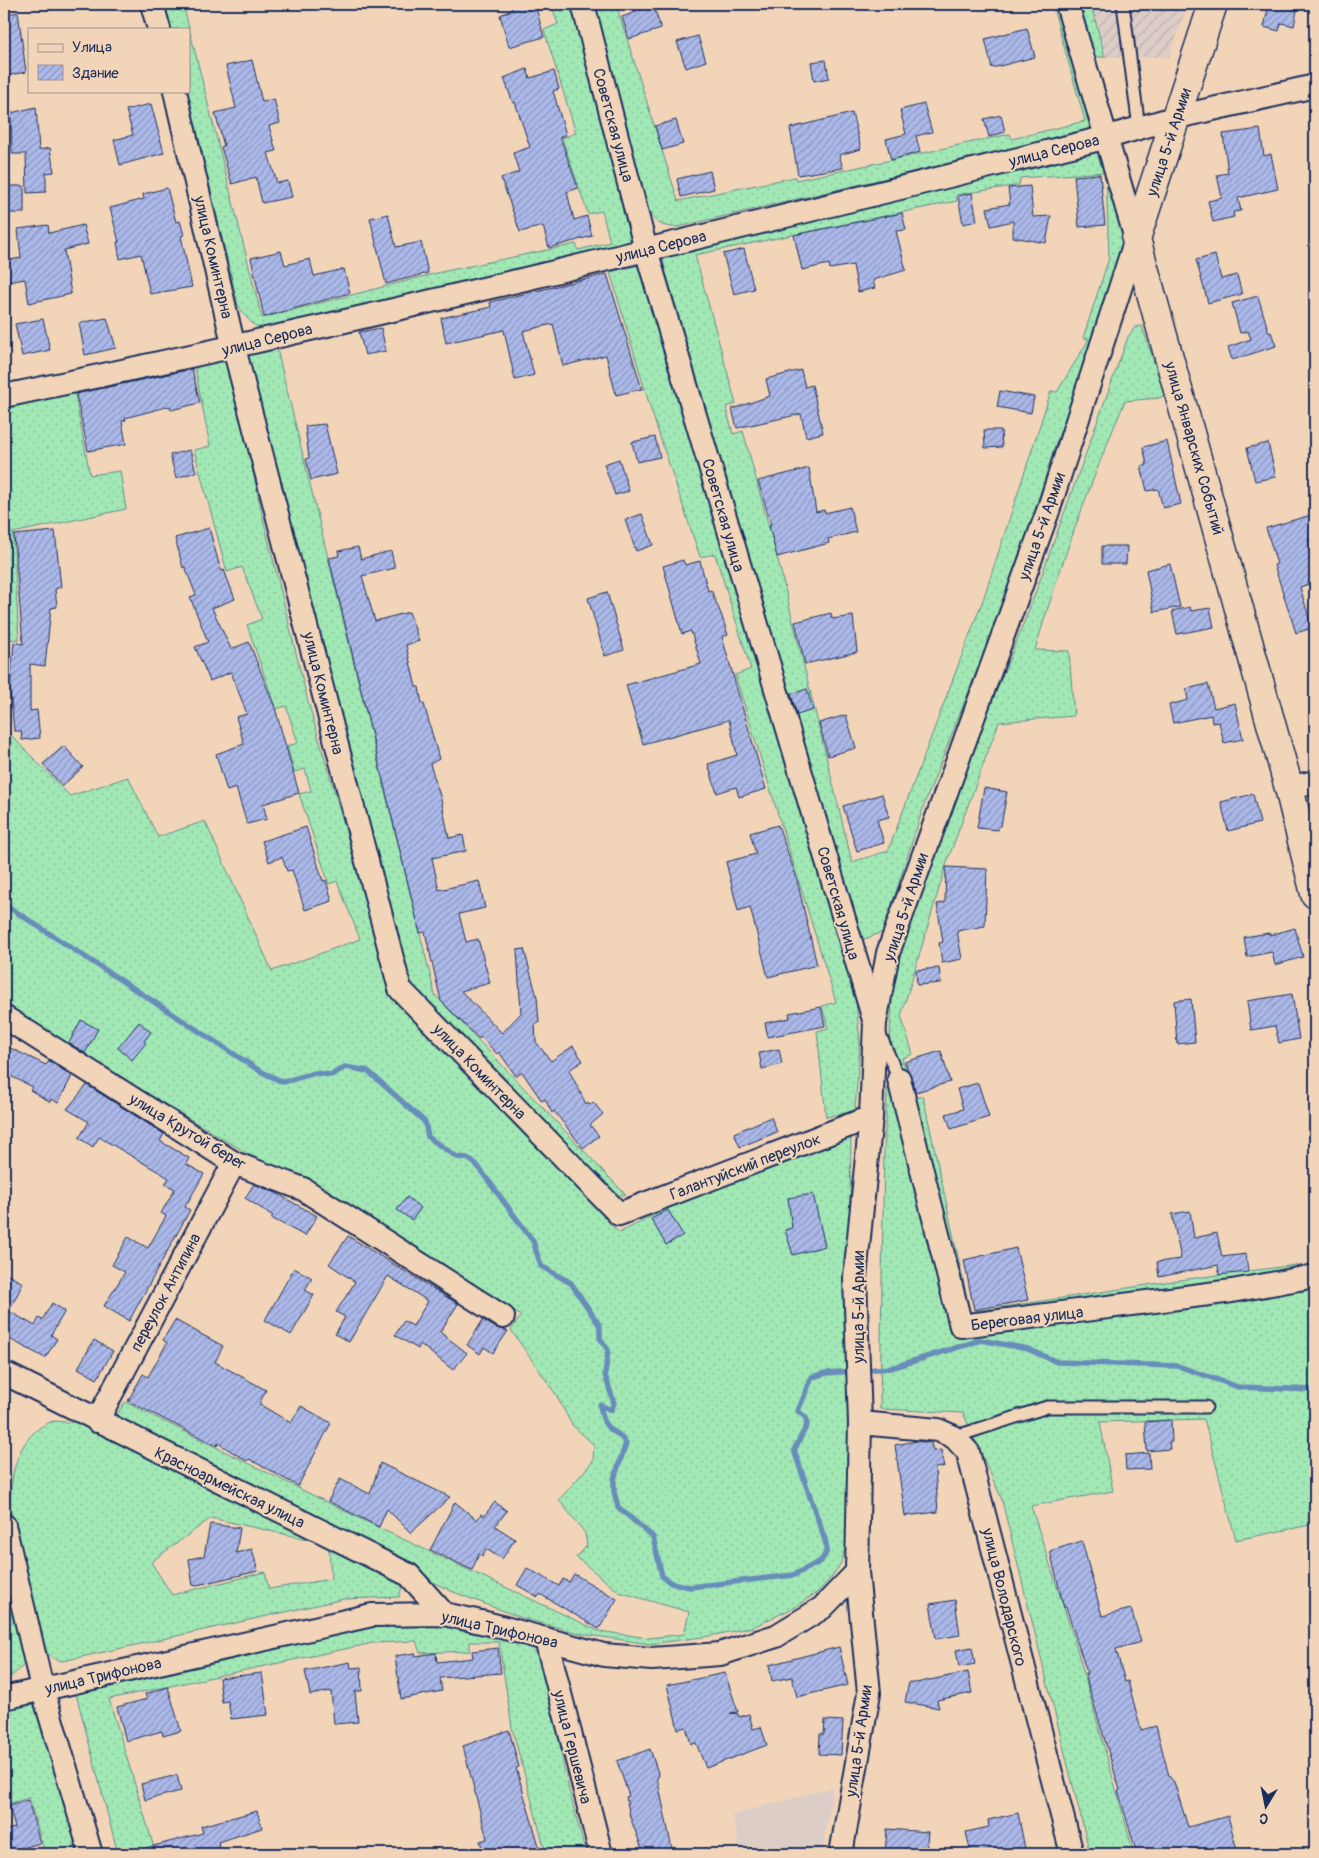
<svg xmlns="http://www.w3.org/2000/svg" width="1319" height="1858" viewBox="0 0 1319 1858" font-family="Pangolin,sans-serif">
  <defs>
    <pattern id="industrial-furrows" width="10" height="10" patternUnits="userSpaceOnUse" patternTransform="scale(1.25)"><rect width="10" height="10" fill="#ddcdc7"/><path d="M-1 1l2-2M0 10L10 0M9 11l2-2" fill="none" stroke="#bdb0ad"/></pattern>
    <pattern id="grass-dots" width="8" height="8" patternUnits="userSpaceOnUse" patternTransform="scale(1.25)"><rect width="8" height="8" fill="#a1e8b5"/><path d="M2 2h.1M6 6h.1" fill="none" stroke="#8ac79e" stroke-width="1.8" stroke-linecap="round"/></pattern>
    <pattern id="building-hatch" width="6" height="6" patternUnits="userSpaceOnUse" patternTransform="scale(1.25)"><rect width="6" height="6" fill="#acb9e9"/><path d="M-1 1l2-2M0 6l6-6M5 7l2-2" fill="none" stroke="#8b97c0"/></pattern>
  </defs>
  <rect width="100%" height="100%" fill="#f2d5b9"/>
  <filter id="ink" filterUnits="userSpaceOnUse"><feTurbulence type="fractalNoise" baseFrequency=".02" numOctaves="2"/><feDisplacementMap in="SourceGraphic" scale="10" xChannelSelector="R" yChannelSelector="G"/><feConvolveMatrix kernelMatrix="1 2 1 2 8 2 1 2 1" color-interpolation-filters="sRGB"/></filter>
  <g filter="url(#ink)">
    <path fill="#ddcdc7" d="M833 1787 822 1854H741L732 1815Z"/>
    <path fill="url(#industrial-furrows)" d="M1091 4H1188L1169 57H1105Z"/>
    <g fill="url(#grass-dots)" stroke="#5e8c8a" fill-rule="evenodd">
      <path d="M165 4H183L262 318 441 272 576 244 578 250 610 242 602 211 588 214 562 138 576 133 544 30 558 24 551 4H572L630 212 633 243 263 330C251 325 245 316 238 305L187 91H189V29H171Z"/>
      <path d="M592 4H616L678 201 795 177 796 180C868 166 938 149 1010 134L1012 139 1085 121 1052 4H1061L1092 130 678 227C664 227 658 225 650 214Z"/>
      <path d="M1080 4H1091L1105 57H1094Z"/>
      <path d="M1097 150 1119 160 1124 249 1054 449 1015 574 924 805 883 932 862 940 664 266 663 254ZM1106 172 1109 258 1083 338 1089 339 1057 392 1051 391 984 597 888 851 852 862 779 564 743 431 733 434 726 407 736 404 695 255 957 201 956 195 1019 185 1020 178Z"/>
      <path d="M643 264 856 1001 860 1043 855 1111 826 1117 817 1031 828 1028 822 1006 836 1002 735 675 751 669 715 554 700 557 651 410 610 272Z"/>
      <path d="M1142 326 1165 395 1159 398 1125 401C1090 483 1060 565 1035 650L1069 651 1074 716 999 722 947 862 901 1016 913 1054 902 1058 915 1098 923 1096 970 1312 1180 1280 1296 1265 1301 1292 1315 1288V1524L1236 1540 1204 1419 1100 1422 1113 1491 1031 1506 1075 1642 1134 1854H1090L1001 1497 963 1413 880 1409 884 1150 892 997 902 947 980 732 1032 602 1128 337 1135 327Z"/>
      <path d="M275 341 435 995 626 1195H618L438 1016 423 1004 411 983 379 897 247 356 252 349Z"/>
      <path d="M228 356 263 518 307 698 391 985 410 1012 619 1233 708 1187 817 1142 851 1138 849 1257 851 1526 841 1563 831 1578 818 1592 793 1608 753 1627 710 1636 650 1644 582 1634 522 1618 451 1591 112 1422 125 1402 377 1527 599 1631 649 1638 684 1634 689 1612 619 1592 576 1557 587 1546 585 1533 559 1500 593 1461 594 1445 572 1425 555 1393 511 1330 521 1316 330 1193 250 1155 4 1008V402L74 390 90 475 120 471 126 509 13 533 19 640 9 639 4 728 70 796 128 777 158 837 205 821 272 971 360 939 337 881 329 884 299 794 311 791 305 769 294 772 287 746 298 743 286 706 276 709 247 625 262 619 242 567 227 572 194 450 210 446 194 363Z"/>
      <path d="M53 1421 82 1423 405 1577 399 1597 344 1599 63 1661C50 1659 47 1654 42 1642L11 1517C8 1482 15 1434 53 1421ZM211 1518 311 1540 329 1548 331 1579 269 1589 265 1572 172 1595 151 1562Z"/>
      <path d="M4 1562 25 1664 13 1675 4 1678Z"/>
      <path d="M455 1624C471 1628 525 1638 534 1649 551 1667 559 1746 565 1773 571 1800 579 1827 586 1854H546L512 1728 499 1642H470V1651L420 1653 416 1641 373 1643 109 1699 156 1854H118L74 1686 362 1626Z"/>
      <path d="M43 1694 90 1854H45L29 1798 4 1805V1704Z"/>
    </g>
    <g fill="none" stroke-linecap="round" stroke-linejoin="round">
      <g stroke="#698dba" stroke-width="5.5">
        <path d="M4 904 260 1071 283 1082 315 1073 331 1075 345 1067 368 1071 425 1122 428 1137 457 1157 467 1158 476 1164 533 1241 541 1266 571 1283 600 1326V1338L608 1350 605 1375 614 1403 611 1410 600 1405C606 1439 612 1423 626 1443L614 1479V1492L618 1507 653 1537 662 1576 671 1583 690 1587 794 1575 821 1561 826 1553V1543L794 1450 807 1425 806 1418 798 1411 812 1377 826 1373 854 1371"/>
        <path d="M863 1370 891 1368 981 1340 1028 1349 1057 1362 1178 1366 1238 1387 1315 1390"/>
      </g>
    </g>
    <g fill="url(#building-hatch)" stroke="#1b2f5e">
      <path d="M510 4H535L544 37 509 47 500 15 512 10Z"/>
      <path d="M648 4H653L661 29 629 39 622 17 636 12 634 8Z"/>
      <path d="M1269 4 1297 10 1294 26 1281 23 1279 31 1264 27Z"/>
      <path d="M18 12 26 72 4 76V15Z"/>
      <path d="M1027 28 1035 57 992 68 985 39Z"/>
      <path d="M698 36 706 61 686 68 677 42Z"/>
      <path d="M252 60 262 102 274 99 280 123 269 126 276 151 268 153 277 183 288 181 292 197 262 203 256 177 232 184 221 147 224 146 215 113 236 108 226 66Z"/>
      <path d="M826 60 829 78 814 81 811 62Z"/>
      <path d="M527 69 530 78 554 71 559 89 553 91 566 135 560 137 578 188 567 192 574 220 587 216 592 236 549 248 543 226 520 232 501 178 519 172 513 153 530 147 515 102 513 103 504 78Z"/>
      <path d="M151 104 164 153 120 165 114 140 133 135 126 110Z"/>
      <path d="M924 104 932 132 916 136 920 152 891 160 886 139 906 134 900 110Z"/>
      <path d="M36 107 39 150 50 148 54 172 46 173V192L27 193 26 154H12L11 113Z"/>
      <path d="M852 113 861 149 839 155 843 168 798 175 790 128Z"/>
      <path d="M1001 115 1005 132 989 137 984 119Z"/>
      <path d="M676 120 683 144 662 150 655 126Z"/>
      <path d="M1260 129 1264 156 1271 154 1278 189 1238 198 1241 211 1233 212 1234 217 1213 222 1208 201 1222 198 1217 175 1228 173 1223 134Z"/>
      <path d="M710 171 714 189 681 197 677 179Z"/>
      <path d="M1100 174 1105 225 1079 227 1074 176Z"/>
      <rect x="4" y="186" width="20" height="27"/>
      <path d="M1030 186 1033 217 1051 216 1046 243 1013 237V221L991 226 987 208 1010 204 1008 188Z"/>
      <path d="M167 188 176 222 180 221 184 235 181 236 192 287 150 294 141 254 120 259 117 242H119L110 208 144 199 143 194Z"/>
      <path d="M972 193 977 221 963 224 958 196Z"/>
      <path d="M902 213 906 230 896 231 906 270 873 280 875 288 858 292 853 265 830 269 829 264 802 270 794 235Z"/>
      <path d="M388 214 396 247 421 242 428 273 386 284 370 218Z"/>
      <path d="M48 225 49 233 83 225 88 244 64 250 71 294 29 303 25 279 8 282 4 261 21 258 18 229Z"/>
      <path d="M744 249 754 289 734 294 723 254Z"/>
      <path d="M281 251 285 265 310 259 314 276 344 269 350 293 264 317 251 258Z"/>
      <path d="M1215 255 1221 279 1237 275 1242 294 1208 303 1196 260Z"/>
      <path d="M607 274 642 389 616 395 606 355 563 366 553 324 523 331 534 375 515 380 504 330 446 343 441 318 491 307 490 302Z"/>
      <path d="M1258 296 1269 333 1271 332 1276 346 1232 360 1228 347 1251 339 1248 331 1240 333 1232 303Z"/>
      <path d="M107 318 116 348 85 355 79 323Z"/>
      <path d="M43 319 50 350 22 356 15 324Z"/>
      <path d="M381 328 386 351 365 355 359 332Z"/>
      <path d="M192 369 200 403 171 410 170 406 125 418 126 420 122 421 126 444 88 451 76 394Z"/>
      <path d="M801 370 805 387 812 385 823 433 806 437 801 414 737 428 732 409 770 396 766 379Z"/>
      <path d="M1000 391 1034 397 1031 413 997 407Z"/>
      <path d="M325 424 337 474 311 480 306 459 309 458 305 426Z"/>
      <path d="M984 430H1001L1002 447 985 448Z"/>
      <path d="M655 437 660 457 637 462 632 442Z"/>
      <path d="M1167 441 1181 504 1163 508 1158 489 1147 491 1141 466 1147 465 1143 447Z"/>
      <path d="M1268 443 1276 477 1255 481 1247 448Z"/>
      <path d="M190 450 196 472 176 478 170 455Z"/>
      <path d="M619 459 629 491 615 495 604 464Z"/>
      <path d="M809 468 816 512 824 510 825 513 850 507 856 532 828 539 829 543 777 557 769 525 771 524 758 481Z"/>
      <path d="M642 514 653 545 636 551 625 520Z"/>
      <path d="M1315 514V538L1308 540 1315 566V582L1300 587 1312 628 1296 633 1274 565 1277 564 1266 528Z"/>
      <path d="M209 528 221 571 224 570 235 599 212 608 231 649 249 642 275 708 299 793 263 804 267 819 247 824 236 788 227 791 216 754 244 744 236 717 247 714 231 672 210 681 195 647 208 642 190 597 196 595 185 567 183 568 175 538Z"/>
      <path d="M55 531 61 587 55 589 57 607 51 608 45 666 30 664V711L37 710 40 738 22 740 21 731H14L10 689 14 642 23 644 14 535Z"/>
      <path d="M1102 546H1127L1126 564H1102Z"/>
      <path d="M358 547 361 559 391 551 395 568 362 576 375 621 409 612 419 641 406 645 416 687H419L422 704H424L439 759 430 764 441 799 449 838 463 835 466 851 432 858 439 890 479 881 485 908 459 914 466 942 478 939 490 983 461 991 502 1033 521 1013 517 950 524 949 537 997 539 1023H535L536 1042 551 1061 573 1046 583 1061 569 1070 586 1104 588 1102 590 1105 593 1102 603 1114 590 1125 599 1136 583 1148 554 1111 552 1113 545 1099 542 1101 522 1072 516 1076 499 1052 497 1054 481 1037 479 1039 441 1001 425 932 420 933 329 558 339 556 338 551Z"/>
      <path d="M683 560 685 565 700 561 708 591 711 590 721 614 728 635 722 637 766 789 739 797 736 787 717 793 708 764 737 755 729 720 643 744 626 685 701 664 691 631 682 634 663 566Z"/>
      <path d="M1170 564 1180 607 1154 612 1146 570Z"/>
      <path d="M607 592 624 650 605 656 588 598Z"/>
      <path d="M1190 607 1191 611 1210 608 1214 627 1177 634 1172 611Z"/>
      <path d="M831 613 832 619 853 616 857 652 805 664 795 622Z"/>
      <path d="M1208 684 1214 708 1235 703 1243 739 1224 743 1219 722 1212 723 1211 715 1173 723 1169 705 1188 700 1186 689Z"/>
      <path d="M807 689 813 710 797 715 791 694Z"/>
      <path d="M846 715 856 748 828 756 819 723Z"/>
      <path d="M64 746 83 767 62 786 43 764Z"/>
      <path d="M984 788 1007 792 1001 826H999L998 830 977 828Z"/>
      <path d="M882 794 889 817 877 820 884 843 857 851 843 806Z"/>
      <path d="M1253 794 1260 823 1228 831 1221 802Z"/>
      <path d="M778 825 796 876 817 965 768 977 750 907 738 911 726 862 756 854 750 833Z"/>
      <path d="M306 827 323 881 326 880 332 901 305 910 292 870 287 871 282 857 269 862 262 841Z"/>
      <path d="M946 867 987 869 985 926 957 931 962 959 942 963 939 943 943 942 937 904 945 903Z"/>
      <path d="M1295 928 1303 957 1275 965 1272 952 1247 957 1244 937 1269 933 1270 935Z"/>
      <path d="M939 968 941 983 917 985 916 970Z"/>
      <path d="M1292 994 1299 1039 1279 1043 1275 1026 1251 1030 1247 1001Z"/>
      <path d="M1191 999 1195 1042 1177 1044 1174 1001Z"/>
      <path d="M821 1007 825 1026 768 1037 765 1023 790 1018 789 1013Z"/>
      <path d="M81 1020 98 1029 85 1053 69 1043Z"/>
      <path d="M139 1022 151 1032 144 1041 146 1043 132 1060 118 1048Z"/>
      <path d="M4 1045 46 1065 49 1061 72 1076 58 1103 51 1099 50 1102 30 1090 33 1087 4 1073Z"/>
      <path d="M779 1049 782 1064 762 1069 759 1053Z"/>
      <path d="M941 1051 950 1082 916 1092 905 1062Z"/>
      <path d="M978 1083 989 1117 951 1129 946 1114 963 1109 957 1089Z"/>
      <path d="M87 1085 164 1134 160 1141 189 1158 186 1164 204 1174 185 1207 190 1210 129 1321 104 1306 125 1272 112 1265 128 1237 148 1248 166 1216 161 1213 175 1189 165 1184 169 1178 99 1137 93 1147 79 1138 89 1122 67 1109Z"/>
      <path d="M771 1117 777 1132 740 1147 734 1133Z"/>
      <path d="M254 1184 276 1193 317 1216 305 1236 271 1218 273 1216 245 1198Z"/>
      <path d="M813 1194 825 1246 793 1255 785 1230 792 1228 788 1198Z"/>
      <path d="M407 1197 421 1208 412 1220 397 1210Z"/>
      <path d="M668 1210 683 1235 666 1245 651 1219Z"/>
      <path d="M1190 1211 1194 1238 1217 1233 1222 1257 1246 1254 1248 1272 1219 1275 1218 1265 1159 1277 1157 1262 1181 1259 1172 1214Z"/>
      <path d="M348 1236 458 1304 440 1332 467 1353 453 1370 420 1344 418 1349 395 1335 404 1321 413 1326 428 1301 388 1276 349 1342 335 1334 345 1317 336 1312 355 1282 329 1264Z"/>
      <path d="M1016 1248 1028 1300 974 1310 964 1260Z"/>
      <path d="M294 1268 312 1278 305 1290 314 1295 291 1335 265 1320Z"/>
      <path d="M4 1273 23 1283 9 1311 35 1326 39 1318 42 1320 52 1303 65 1311 51 1335 57 1339 45 1358 4 1336Z"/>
      <path d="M175 1320 223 1346 215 1362 266 1390 259 1404 291 1423 301 1406 331 1423 298 1486 249 1459 247 1461 218 1443 217 1446 128 1401 143 1374 148 1377 167 1343 163 1340Z"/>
      <path d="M483 1320 496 1328 508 1331 493 1353 484 1347 480 1354 467 1345Z"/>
      <path d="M94 1340 113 1351 97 1379 78 1368Z"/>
      <path d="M1171 1420 1172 1442H1169L1170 1449 1147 1451 1145 1422Z"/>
      <path d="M917 1441 931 1443 933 1451 941 1450 944 1467 935 1468 938 1512 905 1516 895 1445Z"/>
      <path d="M1149 1453 1150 1469 1126 1470 1125 1455Z"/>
      <path d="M380 1463 450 1497 411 1533 387 1509 379 1527 328 1501 340 1479 370 1494Z"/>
      <path d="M455 1502 477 1520 481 1514 484 1516 495 1502 507 1511 495 1526 515 1539 502 1559 486 1549 482 1556 479 1554 472 1570 430 1550Z"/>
      <path d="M210 1524 240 1528 236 1553 252 1549 258 1571 193 1586 189 1559 204 1556Z"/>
      <path d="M1082 1541 1102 1616 1131 1609 1141 1642 1116 1649 1125 1682 1128 1681 1141 1730 1156 1726 1169 1776 1174 1782 1188 1827 1228 1816 1238 1854H1200L1199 1848 1178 1854H1173L1172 1850 1156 1854H1137L1118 1791 1120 1790 1089 1688 1085 1673H1087L1066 1607 1064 1608 1050 1551Z"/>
      <path d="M527 1568 559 1586 563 1579 569 1582 574 1574 617 1599 599 1629 540 1594 538 1597 517 1585Z"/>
      <path d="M955 1600 960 1635 936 1639 930 1604Z"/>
      <path d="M839 1647 848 1685 797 1697 792 1677 772 1681 769 1665Z"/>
      <path d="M972 1647 975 1664 959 1667 956 1650Z"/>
      <path d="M498 1648 501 1673 440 1678 442 1691 401 1699 395 1656 415 1653 416 1656 436 1653 437 1662 473 1658 472 1651Z"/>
      <path d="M350 1662 351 1668 361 1667 362 1691H355L358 1722 334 1724 331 1691 310 1695 305 1671Z"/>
      <path d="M968 1672 972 1693 937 1700 939 1708 905 1702 909 1682 916 1683Z"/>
      <path d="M262 1673 268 1715 231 1719 228 1701 222 1702 219 1678Z"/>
      <path d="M725 1673 738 1712 730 1713 738 1714 739 1717 749 1714 753 1729 761 1727 767 1745 706 1768 696 1743 691 1744 686 1727 678 1729 667 1685Z"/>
      <path d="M168 1687 181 1731 163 1736 162 1731 126 1741 117 1707 147 1699 145 1694Z"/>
      <path d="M825 1720 843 1721 841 1755 819 1754 820 1734H824Z"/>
      <path d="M509 1730 519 1767 516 1768 540 1849 523 1854H484L480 1841 487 1839 463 1746Z"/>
      <path d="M650 1749 659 1776 657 1777 673 1854H644L630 1817 626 1797 629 1796 617 1761Z"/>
      <path d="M177 1775 181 1791 145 1800 141 1784Z"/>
      <path d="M28 1800 40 1843 12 1851 6 1830 15 1828 9 1805Z"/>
      <path d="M257 1811 262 1828 218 1842 222 1854H143L142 1849 203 1833 201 1826Z"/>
      <path d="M1018 1813 1026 1854H971L966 1832 989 1827 988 1820Z"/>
      <path d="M887 1829 928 1832 926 1854H885Z"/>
    </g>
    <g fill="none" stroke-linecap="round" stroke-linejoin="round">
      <g stroke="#1b2f5e" stroke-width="15">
        <g id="lane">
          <path d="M1123 4 1139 128"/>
          <path d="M880 1035 899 1079"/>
          <path d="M954 1437 1047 1407H1206"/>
        </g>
      </g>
      <g stroke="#1b2f5e" stroke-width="26">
        <g id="street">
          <path d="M152 4 159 29"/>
          <path d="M583 4 646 250 874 1020"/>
          <path d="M175 91 234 348 400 989 619 1214 871 1117"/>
          <path d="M4 396C374 319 741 227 1108 137L1177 117 1315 86"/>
          <path d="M1289 788 1315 782"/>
          <path d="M4 1017 234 1163 303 1189 503 1317"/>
          <path d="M899 1079 961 1326 1232 1291 1315 1276"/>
          <path d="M4 1373 409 1575 444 1614"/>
          <path d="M97 1421 234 1163"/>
          <path d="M860 1423 938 1430 954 1437 968 1452 1072 1854"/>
          <path d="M4 1525 42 1688 91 1854"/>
          <path d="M546 1639 601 1854"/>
          <path d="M4 1698 372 1615 444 1614 490 1624 604 1655 652 1659 720 1654 776 1636 822 1608 857 1572"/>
          <path d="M841 1854 869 1693 857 1572 860 1423 855 1277 871 1117 875 1023 888 953 1048 511 1136 239 1067 4"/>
        </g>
      </g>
      <g stroke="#1b2f5e" stroke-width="31">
        <path id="secondary" d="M1213 4 1136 239 1289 788 1315 894"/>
      </g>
      <use href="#lane" stroke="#f2d5b9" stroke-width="11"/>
      <use href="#street" stroke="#f2d5b9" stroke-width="22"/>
      <use href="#secondary" stroke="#f2d5b9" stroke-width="28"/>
    </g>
  </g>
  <g text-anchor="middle" stroke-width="4" stroke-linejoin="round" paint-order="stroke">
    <g font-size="16" fill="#1b2f5e" stroke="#f2d5b9">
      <text transform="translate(614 125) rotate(75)" y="6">Советская улица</text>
      <text transform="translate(1168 142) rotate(-72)" y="6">улица 5-й Армии</text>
      <text transform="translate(1054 150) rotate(-14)" y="6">улица Серова</text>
      <text transform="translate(661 246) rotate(-14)" y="6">улица Серова</text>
      <text transform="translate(214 257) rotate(77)" y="6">улица Коминтерна</text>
      <text transform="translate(267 339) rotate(-14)" y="6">улица Серова</text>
      <text transform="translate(1195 448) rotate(74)" y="6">улица Январских Событий</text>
      <text transform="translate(724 515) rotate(74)" y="6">Советская улица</text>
      <text transform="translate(1041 526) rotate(-71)" y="6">улица 5-й Армии</text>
      <text transform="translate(324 693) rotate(76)" y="6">улица Коминтерна</text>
      <text transform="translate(839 903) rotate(74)" y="6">Советская улица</text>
      <text transform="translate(905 907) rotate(-72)" y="6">улица 5-й Армии</text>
      <text transform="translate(480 1071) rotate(46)" y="6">улица Коминтерна</text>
      <text transform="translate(188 1131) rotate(31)" y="6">улица Крутой берег</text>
      <text transform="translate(745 1166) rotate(-21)" y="6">Галантуйский переулок</text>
      <text transform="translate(165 1292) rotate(-62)" y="6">переулок Антипина</text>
      <text transform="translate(858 1307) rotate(-90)" y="6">улица 5-й Армии</text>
      <text transform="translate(1027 1318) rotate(-7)" y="6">Береговая улица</text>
      <text transform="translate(230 1487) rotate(26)" y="6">Красноармейская улица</text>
      <text transform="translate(1005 1597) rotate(76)" y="6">улица Володарского</text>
      <text transform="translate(500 1629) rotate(13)" y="6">улица Трифонова</text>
      <text transform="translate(103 1675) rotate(-13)" y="6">улица Трифонова</text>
      <text transform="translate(858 1741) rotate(-82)" y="6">улица 5-й Армии</text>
      <text transform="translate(573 1747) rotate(76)" y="6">улица Гершевича</text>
    </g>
  </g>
  <rect width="1319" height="1858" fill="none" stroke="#f2d5b9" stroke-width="20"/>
  <rect x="10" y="10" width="1299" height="1838" fill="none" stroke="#1b2f5e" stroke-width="2" filter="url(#ink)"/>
  <rect x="28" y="28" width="162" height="65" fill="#f2d5b9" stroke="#9c9395"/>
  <rect x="38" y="44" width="25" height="8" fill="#f2d5b9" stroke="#9c9395"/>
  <text x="72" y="52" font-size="15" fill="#1b2f5e">Улица</text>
  <rect x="38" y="65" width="25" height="15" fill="url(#building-hatch)" stroke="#9c9395"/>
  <text x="72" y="78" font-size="15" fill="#1b2f5e">Здание</text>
  <g transform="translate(1266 1806) rotate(190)" stroke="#f2d5b9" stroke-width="4" paint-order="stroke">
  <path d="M0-4L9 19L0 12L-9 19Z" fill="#1b2f5e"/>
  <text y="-8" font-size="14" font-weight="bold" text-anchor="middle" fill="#1b2f5e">С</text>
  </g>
</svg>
